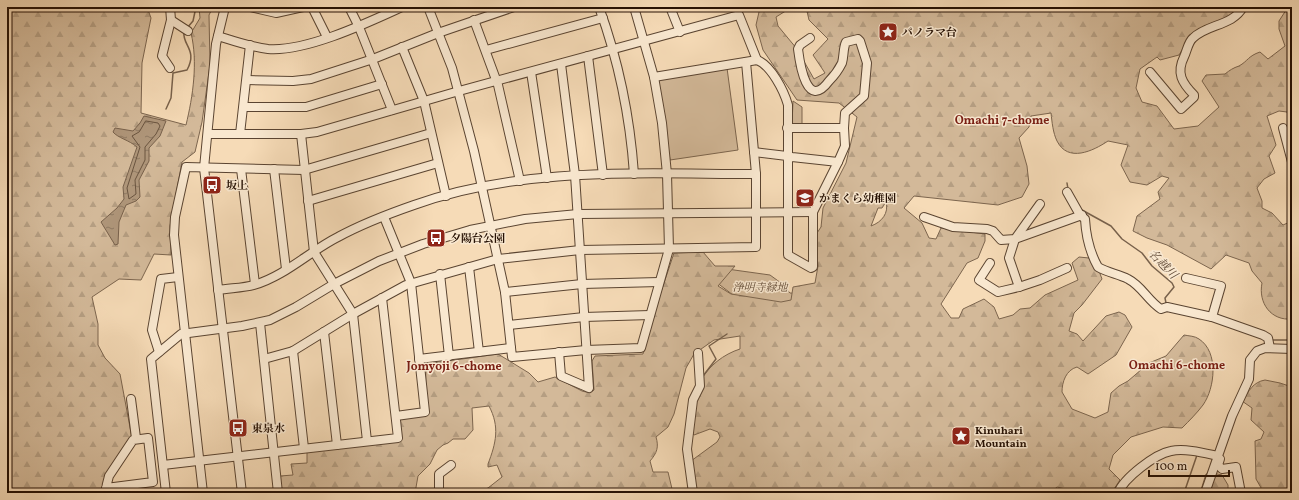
<svg xmlns="http://www.w3.org/2000/svg" width="1299" height="500" viewBox="0 0 1299 500" font-family="Vollkorn,'Noto Serif JP',serif">
  <defs>
    <pattern id="forest-firs" width="22" height="20" patternUnits="userSpaceOnUse"><rect width="22" height="20" fill="#d3b999"/><path d="M5 1l3.5 6h-7zM16 11l3.5 6h-7z" fill="#b59e82"/></pattern>
    <pattern id="water-ripples" width="26" height="14" patternUnits="userSpaceOnUse"><rect width="26" height="14" fill="#af967a"/><path d="M2 4q2-2 4 0t4 0M15 11q2-2 4 0t4 0" fill="none" stroke="#8e7962"/></pattern>
  </defs>
  <rect width="100%" height="100%" fill="#f6dbb7"/>
  <filter id="stains"><feTurbulence type="fractalNoise" baseFrequency=".005" numOctaves="4"/><feColorMatrix values="0 0 0 0 .2 0 0 0 0 .09 0 0 0 0 .02 0 0 0 .5 -.17"/></filter>
  <radialGradient id="worn" r=".72"><stop offset=".6" stop-color="#630" stop-opacity="0"/><stop offset="1" stop-color="#630" stop-opacity=".3"/></radialGradient>
  <g fill="#d3b999" stroke="#7c654e">
    <path d="M727 68 738 150 670 160 658 79Z"/>
    <path d="M793 101 802 107V125H792Z"/>
    <path d="M727 269 770 275 781 283 790 293 805 294V314L733 295 716 282Z"/>
  </g>
  <g fill="url(#forest-firs)" stroke="#7c654e" fill-rule="evenodd">
    <path d="M7 7H147L151 18 142 63 141 113 186 125C193 96 198 62 191 33L200 18 199 7H213L209 15 210 65 202 122 195 152 182 162 170 226 171 255 154 254 141 280 119 279 92 297 98 324V345L105 358 120 374 132 438C123 452 100 477 103 493H7Z"/>
    <path d="M756 7H792L776 17 778 26 797 49 814 79 825 73 813 55 828 39 809 20 806 7H1241L1231 16 1190 37 1179 55 1160 60 1157 57 1140 69 1136 88 1142 102 1157 106 1174 129 1198 126 1219 107 1202 81 1206 75 1225 74C1230 70 1233 68 1239 66 1248 61 1248 56 1260 52L1268 59 1285 46 1279 29V21L1288 7H1292V122L1287 112 1279 111 1267 116 1276 145 1269 156 1275 173 1264 179 1257 188 1262 201V208L1272 213 1283 225 1292 221V319C1271 321 1258 303 1262 283L1252 271 1249 263 1226 255 1211 269 1167 245 1147 238 1133 231 1137 216 1160 199 1158 192 1169 178 1162 176 1147 185 1130 182 1121 165 1128 145 1108 141C1093 151 1068 163 1057 141 1053 133 1052 122 1051 113L1031 116 1029 127 1019 138 1027 166 1029 184 1022 197 998 205 914 196 904 208 922 223 929 238 936 239 941 228 985 234V241L978 258 967 263 941 304 951 318H959L963 309 984 299 994 307 999 319 1013 315 1020 309 1030 308 1045 295 1078 280 1072 263 1079 257 1089 258 1099 271 1102 279 1082 305 1074 313 1069 331 1077 334 1083 341 1106 316 1119 312 1125 315 1132 327 1116 355 1088 374 1077 367C1066 370 1062 382 1062 392L1072 409 1095 418 1108 412 1111 393 1119 386 1128 381 1149 363 1166 356 1184 335C1189 336 1195 336 1199 339 1219 352 1215 388 1203 405 1197 413 1189 421 1182 428L1163 427 1131 437 1113 455 1109 469 1120 480 1114 489C1101 487 1095 492 1082 489L1078 492 1057 487 1050 493H692L691 461 717 442 720 437 718 432 710 429 694 435 690 430C692 417 695 393 700 382 708 366 724 354 740 349V336L714 340 694 354 686 368 674 414 668 427 656 437C659 447 657 453 650 461L653 472H668L673 493H474L488 488 502 477 497 465 488 467V464C496 443 500 427 489 406L472 408 473 430 465 439H453L448 443 443 445 437 450 430 464 418 476 415 493H281L280 476 293 475 291 464 307 463V452L400 440 398 420 425 415 426 364 498 354 529 373 538 382 555 377 582 391 590 393 594 390 592 361 595 356 643 354 647 334 674 253 703 252 715 266H735L718 286 731 294 781 302 791 300 793 287 815 283 818 266 815 236 821 227 823 208 846 163 857 117 839 103 797 100 763 50 756 25 759 12ZM886 202C889 213 882 222 871 226L878 208H882Z"/>
    <path d="M1265 380 1280 383 1292 387V493H1264L1256 479 1255 441 1261 439 1264 432 1251 420 1252 408 1242 401C1249 391 1253 382 1265 380Z"/>
    <path d="M1213 473 1222 475 1228 485V493H1200L1206 474Z"/>
  </g>
  <path fill="url(#water-ripples)" stroke="#78614b" d="M144 116 166 121 160 136 149 148V161L139 180 140 197 136 201 126 205 119 222 118 244 115 245 101 222 117 208 124 199 123 187 137 147C129 140 118 138 113 132L115 128 133 131 140 123Z"/>
  <g fill="none" stroke-linecap="round" stroke-linejoin="round">
    <path stroke="#6a543f" stroke-width="1" d="M146 121 158 123 160 126 156 134 145 147V160L135 180 136 194 129 199 127 188 140 147 132 136 139 132Z"/>
    <g stroke="#78614b" stroke-width="1.5">
      <path d="M187 28 193 21 196 7"/>
      <path d="M166 109 171 98 173 73 187 70C198 50 182 45 184 32"/>
      <path d="M1067 183 1068 189"/>
      <path d="M1082 210 1111 226 1122 239 1142 253 1152 266 1172 283 1174 287 1165 298 1166 303"/>
      <path d="M1271 340H1292"/>
      <path d="M703 376 716 359 709 346 727 334"/>
      <path d="M1184 493 1197 455"/>
    </g>
    <g stroke="#5a4431" stroke-width="10">
      <g id="minor">
        <path d="M170 7 171 20 188 31"/>
        <path d="M225 7 216 44 204 168 242 493"/>
        <path d="M250 7 276 13 303 7"/>
        <path d="M312 7 327 37"/>
        <path d="M349 7 359 27 392 110"/>
        <path d="M428 7 452 68 474 151 505 292 512 357 586 350 641 348 669 249 667 174 662 123 654 77 634 7"/>
        <path d="M599 7C619 62 630 116 634 174"/>
        <path d="M670 7 680 32"/>
        <path d="M474 20 498 85 520 181"/>
        <path d="M218 36C234 41 251 47 268 49 306 52 367 23 402 7"/>
        <path d="M810 38 800 45 798 49C800 65 807 111 829 81 834 76 839 69 842 63 844 56 843 48 846 42L858 39 860 41 867 63 864 96 845 113 844 128"/>
        <path d="M402 47 424 101 446 196"/>
        <path d="M486 50 603 18"/>
        <path d="M588 56 603 175"/>
        <path d="M170 68 162 56 171 20"/>
        <path d="M531 72 547 178"/>
        <path d="M1150 72 1181 109 1194 97V95C1182 83 1176 73 1184 57 1187 51 1188 42 1193 38 1207 24 1233 26 1243 7"/>
        <path d="M654 77 757 60C771 65 784 91 788 105V255L811 268 813 267V212L838 162 792 157 787 156 754 152"/>
        <path d="M247 80 293 81 311 79 373 59 438 33 514 7"/>
        <path d="M244 107H306L382 84"/>
        <path d="M787 128H844L845 146 838 162"/>
        <path d="M1283 128 1292 162"/>
        <path d="M208 134H301L317 132 459 91 739 15 757 60"/>
        <path d="M240 134 250 45"/>
        <path d="M301 134 314 252 353 314 367 441"/>
        <path d="M241 169 255 284"/>
        <path d="M274 169 286 269"/>
        <path d="M1067 192 1080 215 1085 219C1086 237 1089 251 1098 267 1108 273 1119 274 1128 279 1142 286 1148 301 1161 309L1167 307 1212 317 1263 335 1268 338 1270 348"/>
        <path d="M308 201 438 163"/>
        <path d="M384 217 411 283 425 412 396 416"/>
        <path d="M924 217 953 227 987 229 993 231 1001 240 1015 239 1040 204"/>
        <path d="M990 263 979 280 998 292 1019 287"/>
        <path d="M469 267 479 352"/>
        <path d="M1067 268 1040 280 1019 287 1009 258 1015 239 1082 215"/>
        <path d="M440 274 449 356"/>
        <path d="M1186 278 1221 286 1212 317"/>
        <path d="M218 290C230 288 243 288 254 285 285 276 310 251 338 237 362 224 388 214 414 205 522 166 642 174 756 174"/>
        <path d="M505 292 582 284 659 282"/>
        <path d="M260 323 278 493"/>
        <path d="M509 325 584 317 650 315"/>
        <path d="M324 332 337 445"/>
        <path d="M293 351 304 448"/>
        <path d="M159 352 152 330 161 279 178 277"/>
        <path d="M559 352 561 376 589 388 575 175 561 64"/>
        <path d="M264 359 293 351 353 314 406 285 498 259 580 250 756 247V174L746 62"/>
        <path d="M419 359 511 348"/>
        <path d="M131 399 136 438"/>
        <path d="M1220 459 1218 465 1222 469 1236 467 1241 493"/>
        <path d="M163 465 398 438 382 298"/>
        <path d="M106 488 153 482 148 438 133 440 109 476C107 482 106 486 106 493"/>
        <path d="M166 493 151 359 181 334 242 326 270 320 296 307 334 284 379 261 423 244 470 230 525 219 578 214 813 212"/>
        <path d="M203 493 174 235 175 217 186 167 304 170 431 133"/>
        <path d="M438 493 439 489V474L451 465"/>
        <path d="M693 493 687 449 693 400 700 386 698 353"/>
        <path d="M1118 493C1124 478 1155 454 1171 451 1185 448 1204 453 1218 456"/>
        <path d="M1205 493 1232 416 1249 379 1250 360 1257 351 1265 348 1292 349"/>
      </g>
    </g>
    <use href="#minor" stroke="#f9e8d0" stroke-width="8"/>
  </g>
  <defs>
    <g id="sight-square" transform="scale(1)"><rect x="-9" y="-9" width="18" height="18" rx="4" fill="#8f2418" stroke="#f9e8d0"/><path d="M0-6L1.8-2.2L6-1.7L2.9 1.2L3.7 5.4L0 3.3L-3.7 5.4L-2.9 1.2L-6-1.7L-1.8-2.2Z" fill="#fff"/></g>
    <g id="bus-square" transform="scale(1)"><rect x="-9" y="-9" width="18" height="18" rx="4" fill="#8f2418" stroke="#f9e8d0"/><path d="M-5-6H5V4H4V6H2V4H-2V6H-4V4H-5ZM-3.5-4V0h7V-4ZM-3.5 1.2v1.5H-2V1.2ZM2 1.2v1.5H3.5V1.2Z" fill="#fff"/></g>
    <g id="school-square" transform="scale(1)"><rect x="-9" y="-9" width="18" height="18" rx="4" fill="#8f2418" stroke="#f9e8d0"/><path d="M0-5L7-2L0 1L-7-2ZM-4 1L0 2.5L4 1V4Q0 6-4 4Z" fill="#fff"/></g>
  </defs>
  <g fill-rule="evenodd">
    <use href="#sight-square" x="888" y="32"/>
    <use href="#bus-square" x="212" y="185"/>
    <use href="#school-square" x="805" y="198"/>
    <use href="#bus-square" x="436" y="238"/>
    <use href="#bus-square" x="238" y="428"/>
    <use href="#sight-square" x="961" y="436"/>
  </g>
  <g text-anchor="middle" stroke-width="3" stroke-linejoin="round" paint-order="stroke">
    <g font-size="11" font-weight="bold" fill="#261104" stroke="#f9e8d0" text-anchor="start">
      <text x="902" y="36">パノラマ台</text>
      <text x="226" y="189">坂上</text>
      <text x="819" y="202">かまくら幼稚園</text>
      <text x="450" y="242">夕陽台公園</text>
      <text x="252" y="432">東泉水</text>
      <text x="975" y="434">Kinuhari<tspan x="975" dy="13">Mountain</tspan></text>
    </g>
    <g font-size="11" font-style="italic" fill="#634c38" stroke="#f9e8d0">
      <text x="760" y="291">浄明寺緑地</text>
    </g>
    <g font-size="12" font-weight="bold" fill="#7a1f14" stroke="#f9e8d0">
      <text x="1002" y="124">Omachi 7-chome</text>
      <text x="1177" y="369">Omachi 6-chome</text>
      <text x="454" y="370">Jomyoji 6-chome</text>
    </g>
    <g font-size="12" font-style="italic" fill="#644d39" stroke="#f9e8d0">
      <text transform="translate(1163 264) rotate(46)" y="4">名越川</text>
    </g>
  </g>
  <rect width="1299" height="500" fill="none" stroke="#f6dbb7" stroke-width="24"/>
  <rect x="8" y="8" width="1283" height="484" fill="none" stroke="#261104" stroke-width="2"/>
  <rect x="12" y="12" width="1275" height="476" fill="none" stroke="#261104"/>
  <path d="M1149 470v6h80v-6" fill="none" stroke="#261104" stroke-width="2"/>
  <text x="1155" y="470" font-size="12" fill="#261104" stroke="#f9e8d0" stroke-width="3" paint-order="stroke">100 m</text>
  <rect width="100%" height="100%" filter="url(#stains)"/>
  <rect width="100%" height="100%" fill="url(#worn)"/>
</svg>
